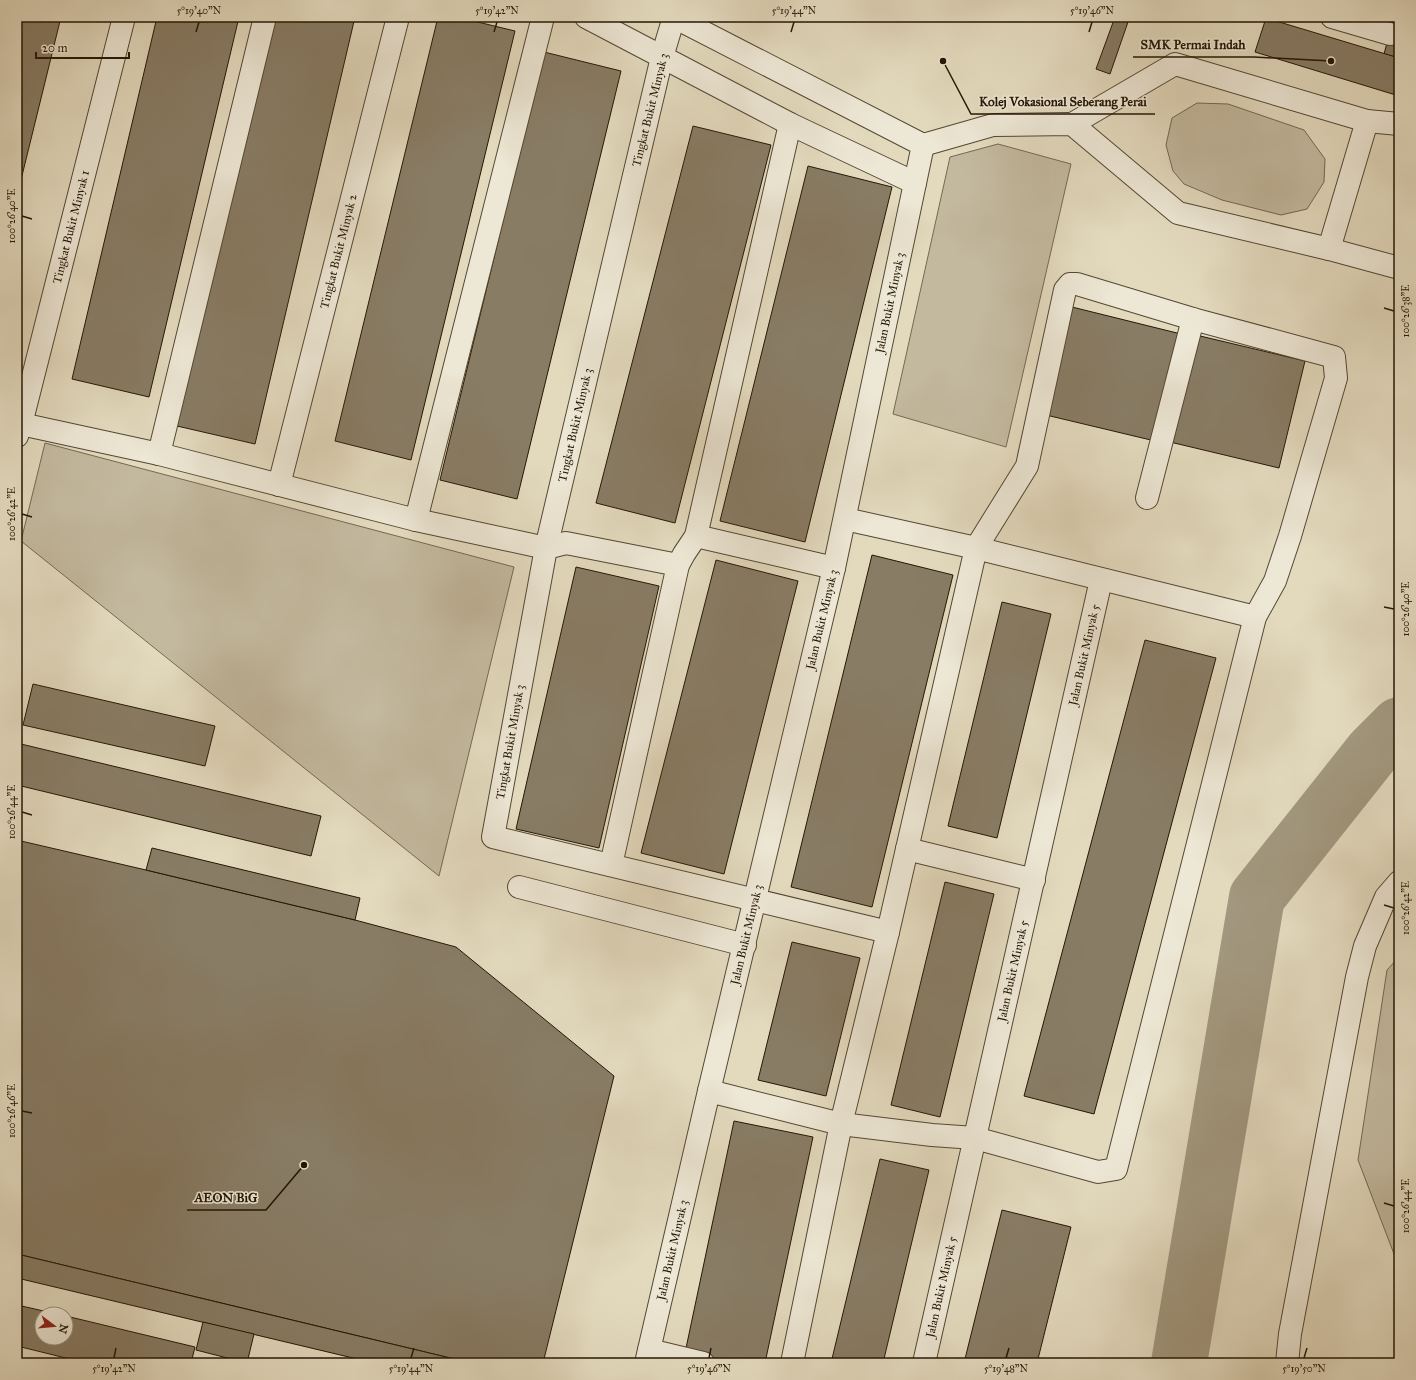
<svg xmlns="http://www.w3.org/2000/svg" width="1416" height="1380" viewBox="0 0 1416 1380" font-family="'IM FELL Great Primer',serif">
  <rect width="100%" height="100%" fill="#e3dabe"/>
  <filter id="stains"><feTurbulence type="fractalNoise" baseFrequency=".005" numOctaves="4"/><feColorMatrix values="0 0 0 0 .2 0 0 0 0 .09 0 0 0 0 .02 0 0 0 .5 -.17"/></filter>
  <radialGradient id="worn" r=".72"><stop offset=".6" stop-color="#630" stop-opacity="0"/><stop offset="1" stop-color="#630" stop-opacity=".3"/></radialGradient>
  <g fill="#c3b99f" stroke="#746852">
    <path d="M1197 103 1228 104 1304 130 1325 159 1324 182 1307 209 1281 215 1222 200 1184 184 1173 171 1166 145 1172 118Z"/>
    <path d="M998 144 1071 164 1006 447 893 414 950 157Z"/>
    <path d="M45 443 514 567 439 876 21 541Z"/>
    <path d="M1399 957V1267L1358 1160 1387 970Z"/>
  </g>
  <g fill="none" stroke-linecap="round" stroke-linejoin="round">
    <path stroke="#a2987f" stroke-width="56" d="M1179 1363 1257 897 1373 751 1399 725"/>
  </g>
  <g fill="#887c65" stroke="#251705">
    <path d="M17 17H61L17 196Z"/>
    <path d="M157 17H239L149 397 72 379Z"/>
    <path d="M273 17H355L255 444 177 426Z"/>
    <path d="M438 17H457L515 31 411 460 335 441Z"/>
    <path d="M1115 17 1128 22 1110 74 1096 69Z"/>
    <path d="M1394 17H1399V58L1384 54Z"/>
    <path d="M1266 18 1399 58V96L1255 52Z"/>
    <path d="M544 52 621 71 517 499 440 480Z"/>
    <path d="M693 126 771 145 675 523 596 503Z"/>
    <path d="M808 166 892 187 805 542 720 521Z"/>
    <path d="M1072 307 1181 334 1155 441 1046 415Z"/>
    <path d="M1196 335 1305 361 1279 468 1170 442Z"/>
    <path d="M872 555 953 575 872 907 791 887Z"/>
    <path d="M716 560 798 581 724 874 641 853Z"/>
    <path d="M576 567 659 586 599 848 516 829Z"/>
    <path d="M1002 602 1051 614 997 838 948 826Z"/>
    <path d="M1145 640 1216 658 1094 1114 1024 1096Z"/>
    <path d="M33 684 215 726 205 766 23 725Z"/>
    <path d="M21 744 321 816 311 856 17 785V761Z"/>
    <path d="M21 841 146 870 355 920 456 947 614 1076 543 1363H471L17 1254V858Z"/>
    <path d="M152 848 360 898 355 920 146 870Z"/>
    <path d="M945 882 994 894 940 1117 891 1105Z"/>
    <path d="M792 942 860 958 826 1096 758 1080Z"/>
    <path d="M734 1121 813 1137 765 1363H732L685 1353Z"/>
    <path d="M880 1159 929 1170 883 1363H831Z"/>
    <path d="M1002 1210 1071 1227 1037 1363H964Z"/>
    <path d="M17 1254 471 1363H374L17 1278Z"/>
    <path d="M17 1305 57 1314H42V1338H66V1316L195 1347 191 1363H86L17 1346Z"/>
    <path d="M203 1322 254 1334 247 1363 196 1350Z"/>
  </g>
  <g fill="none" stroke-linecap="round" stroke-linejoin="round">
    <g stroke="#544833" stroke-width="24">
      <g id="minor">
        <path d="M586 17 790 124 915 183"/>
        <path d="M674 17 662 57 546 548 493 837 888 932"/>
        <path d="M1332 17 1390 34"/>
        <path d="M1367 121 1399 124"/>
        <path d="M1072 124 1175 64 1367 121 1329 249"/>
        <path d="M923 145 993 125 1072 124 1178 213 1329 249 1399 268"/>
        <path d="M21 424 159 454 416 520 546 548 566 543 678 565"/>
        <path id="s1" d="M17 436 21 424 124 17"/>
        <path d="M159 454 265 17"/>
        <path id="s2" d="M279 485 398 17"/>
        <path d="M1147 498 1193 319"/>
        <path d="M845 519 976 548 1255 617"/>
        <path d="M416 520 543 17"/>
        <path d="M696 536 834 568"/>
        <path d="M907 849 1034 880"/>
        <path d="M611 865 678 565 684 554 696 536 790 124"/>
        <path d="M519 887 745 945"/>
        <path d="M709 1091 841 1124 932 1135 975 1138 1098 1172 1116 1169 1255 617 1275 581 1290 536 1336 378 1334 357 1193 319 1077 284H1070L1065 290 1027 466 976 548 888 932 841 1124 792 1363"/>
        <path d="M649 1350 703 1363"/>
        <path id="s3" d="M646 1363 709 1091 834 568 923 145 674 17"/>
        <path id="s4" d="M924 1363 1101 580"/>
        <path d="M1287 1363 1290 1334 1357 977 1365 946 1386 897 1399 882"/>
      </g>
    </g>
    <use href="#minor" stroke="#ede7d5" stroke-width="22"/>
  </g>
  <path fill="none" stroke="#251705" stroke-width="1.5" d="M196 32 199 22M494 32 497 22M791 32 794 22M1089 32 1092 22M22 216 32 219M1384 308 1394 311M22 514 32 517M1384 607 1394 609M22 812 32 815M1384 905 1394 908M22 1111 32 1113M1384 1203 1394 1206M114 1358 116 1348M411 1358 414 1348M709 1358 711 1348M1006 1358 1009 1348M1304 1358 1307 1348"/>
  <g text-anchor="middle" stroke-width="3" stroke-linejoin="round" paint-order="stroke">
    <g font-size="12" fill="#251705" stroke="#ede7d5">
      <text transform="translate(650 110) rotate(-76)" y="4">Tingkat Bukit Minyak 3</text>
      <text dy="4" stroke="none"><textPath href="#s1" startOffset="216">Tingkat Bukit Minyak 1</textPath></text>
      <text dy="4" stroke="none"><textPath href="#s2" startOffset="241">Tingkat Bukit Minyak 2</textPath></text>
      <text dy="4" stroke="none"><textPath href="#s3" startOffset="1088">Jalan Bukit Minyak 3</textPath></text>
      <text transform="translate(575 425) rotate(-77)" y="4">Tingkat Bukit Minyak 3</text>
      <text dy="4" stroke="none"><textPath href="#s3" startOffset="764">Jalan Bukit Minyak 3</textPath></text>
      <text dy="4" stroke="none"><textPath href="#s4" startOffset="726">Jalan Bukit Minyak 5</textPath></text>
      <text transform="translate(510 742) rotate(-80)" y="4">Tingkat Bukit Minyak 3</text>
      <text dy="4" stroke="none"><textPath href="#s3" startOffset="440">Jalan Bukit Minyak 3</textPath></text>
      <text dy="4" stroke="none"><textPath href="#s4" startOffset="402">Jalan Bukit Minyak 5</textPath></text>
      <text dy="4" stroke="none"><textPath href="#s3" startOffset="116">Jalan Bukit Minyak 3</textPath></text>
      <text dy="4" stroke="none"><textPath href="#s4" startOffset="78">Jalan Bukit Minyak 5</textPath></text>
    </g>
  </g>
  <path fill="none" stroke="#251705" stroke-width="1.5" d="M1331 61L1254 57H1133M943 61L971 114H1155M304 1165L266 1210H187"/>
  <g fill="#251705" stroke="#ede7d5" stroke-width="1.5">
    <circle cx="1331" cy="61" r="4"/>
    <circle cx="943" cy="61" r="4"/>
    <circle cx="304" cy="1165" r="4"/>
  </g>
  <g font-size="13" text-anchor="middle" font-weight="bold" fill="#251705" stroke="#ede7d5" stroke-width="3" stroke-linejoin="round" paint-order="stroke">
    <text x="1193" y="49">SMK Permai Indah</text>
    <text x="1063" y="106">Kolej Vokasional Seberang Perai</text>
    <text x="226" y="1202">AEON BiG</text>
  </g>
  <rect width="1416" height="1380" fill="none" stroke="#e3dabe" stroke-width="44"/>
  <g transform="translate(54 1326) rotate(106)"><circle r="19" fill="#ede7d5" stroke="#9d9482"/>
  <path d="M0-3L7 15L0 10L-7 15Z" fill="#8f2418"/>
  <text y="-6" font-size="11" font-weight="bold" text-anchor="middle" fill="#251705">N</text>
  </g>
  <path d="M36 52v6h93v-6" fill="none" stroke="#251705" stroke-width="2"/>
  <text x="42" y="52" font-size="12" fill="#251705" stroke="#ede7d5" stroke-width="3" paint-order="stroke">20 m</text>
  <rect x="22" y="22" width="1372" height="1336" fill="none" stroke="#251705" stroke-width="1.5"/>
  <g font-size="10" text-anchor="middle" fill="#251705">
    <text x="199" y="14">5°19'40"N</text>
    <text x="497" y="14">5°19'42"N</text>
    <text x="794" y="14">5°19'44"N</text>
    <text x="1092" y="14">5°19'46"N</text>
    <text transform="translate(11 216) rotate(-90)" y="4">100°26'40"E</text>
    <text transform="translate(1405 311) rotate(-90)" y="4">100°26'38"E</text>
    <text transform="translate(11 514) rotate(-90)" y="4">100°26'42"E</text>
    <text transform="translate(1405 609) rotate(-90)" y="4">100°26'40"E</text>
    <text transform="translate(11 812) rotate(-90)" y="4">100°26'44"E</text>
    <text transform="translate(1405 908) rotate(-90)" y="4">100°26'42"E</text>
    <text transform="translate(11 1111) rotate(-90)" y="4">100°26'46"E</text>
    <text transform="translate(1405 1206) rotate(-90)" y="4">100°26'44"E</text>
    <text x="114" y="1372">5°19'42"N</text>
    <text x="411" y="1372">5°19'44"N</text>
    <text x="709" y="1372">5°19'46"N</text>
    <text x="1006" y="1372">5°19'48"N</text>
    <text x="1304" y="1372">5°19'50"N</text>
  </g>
  <rect width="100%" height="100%" filter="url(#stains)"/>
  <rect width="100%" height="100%" fill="url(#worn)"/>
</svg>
